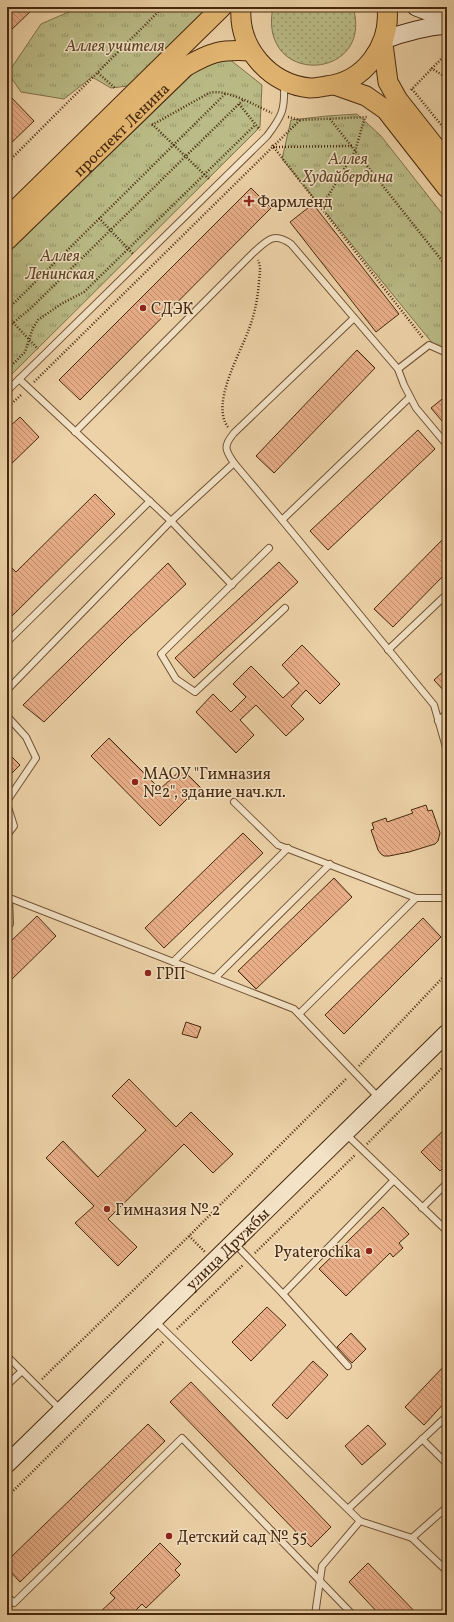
<svg xmlns="http://www.w3.org/2000/svg" width="454" height="1622" viewBox="0 0 454 1622" font-family="Vollkorn,serif">
  <defs>
    <pattern id="grass-dots" width="8" height="8" patternUnits="userSpaceOnUse"><rect width="8" height="8" fill="#babb86"/><path d="M2 2h.1M6 6h.1" fill="none" stroke="#99986c" stroke-width="1.8" stroke-linecap="round"/></pattern>
    <pattern id="park-tufts" width="24" height="20" patternUnits="userSpaceOnUse"><rect width="24" height="20" fill="#babb86"/><path d="M3 7l-1-3M5 7V3M7 7l1-3M15 17l-1-3M17 17v-4M19 17l1-3" fill="none" stroke="#99986c"/></pattern>
    <pattern id="building-back-hatch" width="6" height="6" patternUnits="userSpaceOnUse"><rect width="6" height="6" fill="#e8ae88"/><path d="M-1 5l2 2M0 0l6 6M5-1l2 2" fill="none" stroke="#be8e6e"/></pattern>
  </defs>
  <rect width="100%" height="100%" fill="#edd2a7"/>
  <filter id="stains"><feTurbulence type="fractalNoise" baseFrequency=".005" numOctaves="4"/><feColorMatrix values="0 0 0 0 .2 0 0 0 0 .09 0 0 0 0 .02 0 0 0 .5 -.17"/></filter>
  <radialGradient id="worn" r=".72"><stop offset=".6" stop-color="#630" stop-opacity="0"/><stop offset="1" stop-color="#630" stop-opacity=".3"/></radialGradient>
  <path fill="url(#grass-dots)" stroke="#80724a" d="M273 7H353C375 81 257 88 273 7Z"/>
  <g fill="url(#park-tufts)" stroke="#80724a">
    <path d="M80 7H212L128 86 111 88 92 77 64 99 21 92 8 73 41 24Z"/>
    <path d="M228 58 262 85 260 127 7 379V254L198 69Z"/>
    <path d="M357 114 381 136 447 220V361L282 159 291 120 327 116Z"/>
  </g>
  <g fill="url(#building-back-hatch)" stroke="#47280e">
    <path d="M7 7H35L7 34Z"/>
    <path d="M7 93 34 121 7 147Z"/>
    <path d="M251 188 271 208 80 400 59 380Z"/>
    <path d="M313 204 399 314 376 332 290 222Z"/>
    <path d="M357 350 375 368 274 473 256 456Z"/>
    <path d="M447 395V427L431 408Z"/>
    <path d="M20 417 39 437 7 468V429Z"/>
    <path d="M418 430 435 449 328 550 310 531Z"/>
    <path d="M95 494 115 514 12 616 7 610V563L16 572Z"/>
    <path d="M447 535V572L393 627 374 609Z"/>
    <path d="M279 562 298 582 194 678 175 658Z"/>
    <path d="M168 563 186 584 129 637 44 722 23 705Z"/>
    <path d="M302 645 340 684 320 704 306 690 291 706 304 719 286 736 256 705 240 720 254 735 236 753 196 712 213 694 231 712 246 697 233 684 251 666 283 698 299 683 282 665Z"/>
    <path d="M447 668V694L434 680Z"/>
    <path d="M109 738 160 789 182 769 202 789 194 797 192 794 160 826 91 756Z"/>
    <path d="M7 752 20 765 7 778Z"/>
    <path d="M426 805 428 811 432 810 440 833 438 841 435 844 409 852 389 856H384L381 854 378 850 371 830 374 829 372 823 386 818 387 822 413 813 411 810Z"/>
    <path d="M243 833 263 853 164 948 145 928Z"/>
    <path d="M334 878 352 897 256 989 238 971Z"/>
    <path d="M37 916 56 936 7 984V945Z"/>
    <path d="M423 918 441 937 344 1034 325 1015Z"/>
    <path d="M186 1022 201 1027 197 1038 182 1034Z"/>
    <path d="M129 1079 176 1127 191 1112 233 1154 213 1173 184 1144 108 1219 137 1247 118 1266 75 1223 94 1206 46 1158 63 1141 98 1177 146 1130 112 1096Z"/>
    <path d="M447 1127V1164L440 1171 421 1152Z"/>
    <path d="M383 1207 409 1234 399 1243 403 1248 393 1257 390 1253 346 1296 319 1269Z"/>
    <path d="M267 1307 286 1325 251 1361 232 1342Z"/>
    <path d="M351 1333 366 1349 352 1363 337 1347Z"/>
    <path d="M313 1361 328 1375 287 1419 272 1405Z"/>
    <path d="M447 1363V1400L424 1425 405 1407Z"/>
    <path d="M191 1382 331 1527 311 1547 170 1402Z"/>
    <path d="M148 1424 165 1441 20 1582 7 1568V1561Z"/>
    <path d="M368 1425 386 1444 362 1465 345 1446Z"/>
    <path d="M160 1543 181 1564 175 1570 180 1575 146 1608 142 1604 131 1615H97L115 1598 110 1593Z"/>
    <path d="M368 1563 418 1615H380L349 1582Z"/>
  </g>
  <g fill="none" stroke-linecap="round" stroke-linejoin="round">
    <g stroke="#705234" stroke-width="8">
      <g id="lane">
        <path d="M398 369 429 345 447 353"/>
        <path d="M19 379 171 521 234 463 282 520"/>
        <path d="M7 391 267 136C283 115 285 109 284 83"/>
        <path d="M410 397 282 520 434 705 447 751"/>
        <path d="M75 432 253 253C267 241 273 231 291 244L398 369 404 385 416 408 447 445"/>
        <path d="M234 463C225 450 223 446 234 433L354 318"/>
        <path d="M269 548 161 654 176 679 195 692 285 608"/>
        <path d="M7 642 150 501"/>
        <path d="M388 650 447 594"/>
        <path d="M7 690 171 521 232 585"/>
        <path d="M7 716 26 737 36 758 7 801"/>
        <path d="M438 721 447 713"/>
        <path d="M234 802 278 845 416 898H447"/>
        <path d="M7 804 14 826 7 835"/>
        <path d="M7 897 294 1009 379 1098"/>
        <path d="M7 927 10 924 9 898"/>
        <path d="M173 962 288 848"/>
        <path d="M215 978 330 864"/>
        <path d="M299 1014 416 898"/>
        <path d="M346 1134 447 1231"/>
        <path d="M422 1208 447 1183"/>
        <path d="M234 1243 283 1294 348 1366"/>
        <path d="M283 1294 394 1180"/>
        <path d="M154 1320 360 1521 322 1566 315 1615"/>
        <path d="M7 1356 61 1410"/>
        <path d="M7 1385 22 1371"/>
        <path d="M422 1439 447 1464"/>
        <path d="M349 1508 447 1416"/>
        <path d="M360 1521 412 1538 447 1571"/>
        <path d="M412 1538 447 1507"/>
        <path d="M7 1596 14 1603 182 1438 353 1615"/>
      </g>
    </g>
    <g stroke="#47280e" stroke-width="19">
      <g id="secondary">
        <path d="M416 7 447 19"/>
        <path d="M384 40C405 32 424 27 447 25"/>
        <path id="s1" d="M7 1464 447 1033"/>
      </g>
    </g>
    <g stroke="#47280e" stroke-width="21">
      <g id="primary">
        <path d="M241 7C238 48 269 84 310 88 315 88 321 87 326 86 365 82 391 45 387 7"/>
        <path d="M383 44 388 82 398 100 447 162"/>
        <path d="M335 85 366 96 386 110 447 188"/>
        <path d="M7 218 222 7"/>
        <path id="s2" d="M7 240 185 67C211 52 221 49 251 51"/>
      </g>
    </g>
    <g stroke="#47280e" stroke-width="2.5" stroke-dasharray="1 2" stroke-linecap="butt">
      <path d="M431 68 447 78"/>
      <path d="M98 73 116 89"/>
      <path d="M412 89 447 132"/>
      <path d="M411 90 447 53"/>
      <path d="M239 104 260 130"/>
      <path d="M288 117 300 120 367 117"/>
      <path d="M330 119 447 267"/>
      <path d="M152 124 210 180"/>
      <path d="M152 125 209 93C226 88 256 106 272 113"/>
      <path d="M272 145 423 338"/>
      <path d="M273 147 352 146"/>
      <path d="M7 163 163 7"/>
      <path d="M321 208 355 151 365 117"/>
      <path d="M99 218 133 254"/>
      <path d="M7 310 226 93"/>
      <path d="M7 316 38 349"/>
      <path d="M7 328 31 308 243 100"/>
      <path d="M7 370 25 352 33 328 38 320 61 304 84 292 255 125"/>
      <path d="M34 382 300 120"/>
      <path d="M7 408 22 394"/>
      <path d="M228 427C210 404 241 352 249 329 255 313 258 297 259 281 260 273 261 267 258 260"/>
      <path d="M359 1066 447 973"/>
      <path d="M367 1144 447 1063"/>
      <path d="M189 1236 205 1252"/>
      <path d="M255 1253 355 1155"/>
      <path d="M177 1329 243 1265"/>
      <path d="M42 1379 189 1236 347 1078"/>
      <path d="M7 1497 164 1341"/>
    </g>
    <use href="#lane" stroke="#f3e2c6" stroke-width="6"/>
    <use href="#secondary" stroke="#f3e2c6" stroke-width="17"/>
    <use href="#primary" stroke="#e6b974" stroke-width="19"/>
  </g>
  <g fill="#8f2418" stroke="#f3e2c6" stroke-width="1.5">
    <path d="M247 195h4v4h4v4h-4v4h-4v-4h-4v-4h4z"/>
    <circle cx="143" cy="308" r="4"/>
    <circle cx="135" cy="782" r="4"/>
    <circle cx="148" cy="973" r="4"/>
    <circle cx="107" cy="1209" r="4"/>
    <circle cx="369" cy="1251" r="4"/>
    <circle cx="169" cy="1536" r="4"/>
  </g>
  <g text-anchor="middle" stroke-width="3" stroke-linejoin="round" paint-order="stroke">
    <g font-size="16" font-style="italic" fill="#5e4526" stroke="#f3e2c6">
      <text x="115" y="51">Аллея учителя</text>
      <text x="348" y="164">Аллея<tspan x="348" dy="18">Худайбердина</tspan></text>
      <text x="60" y="261">Аллея<tspan x="60" dy="18">Ленинская</tspan></text>
    </g>
    <g font-size="16" fill="#47280e" stroke="#f3e2c6">
      <text dy="6" stroke="none"><textPath href="#s2" startOffset="159">проспект Ленина</textPath></text>
      <text dy="6" stroke="none"><textPath href="#s1" startOffset="308">улица Дружбы</textPath></text>
    </g>
    <g font-size="16" fill="#47280e" stroke="#f3e2c6" text-anchor="start">
      <text x="257" y="207">Фармленд</text>
      <text x="151" y="314">СДЭК</text>
      <text x="143" y="779">МАОУ "Гимназия<tspan x="143" dy="18">№2", здание нач.кл.</tspan></text>
      <text x="156" y="979">ГРП</text>
      <text x="115" y="1215">Гимназия № 2</text>
      <text x="361" y="1257" text-anchor="end">Pyaterochka</text>
      <text x="177" y="1542">Детский сад № 55</text>
    </g>
  </g>
  <rect width="454" height="1622" fill="none" stroke="#edd2a7" stroke-width="24"/>
  <rect x="8" y="8" width="438" height="1606" fill="none" stroke="#47280e" stroke-width="2"/>
  <rect x="12" y="12" width="430" height="1598" fill="none" stroke="#47280e"/>
  <rect width="100%" height="100%" filter="url(#stains)"/>
  <rect width="100%" height="100%" fill="url(#worn)"/>
</svg>
